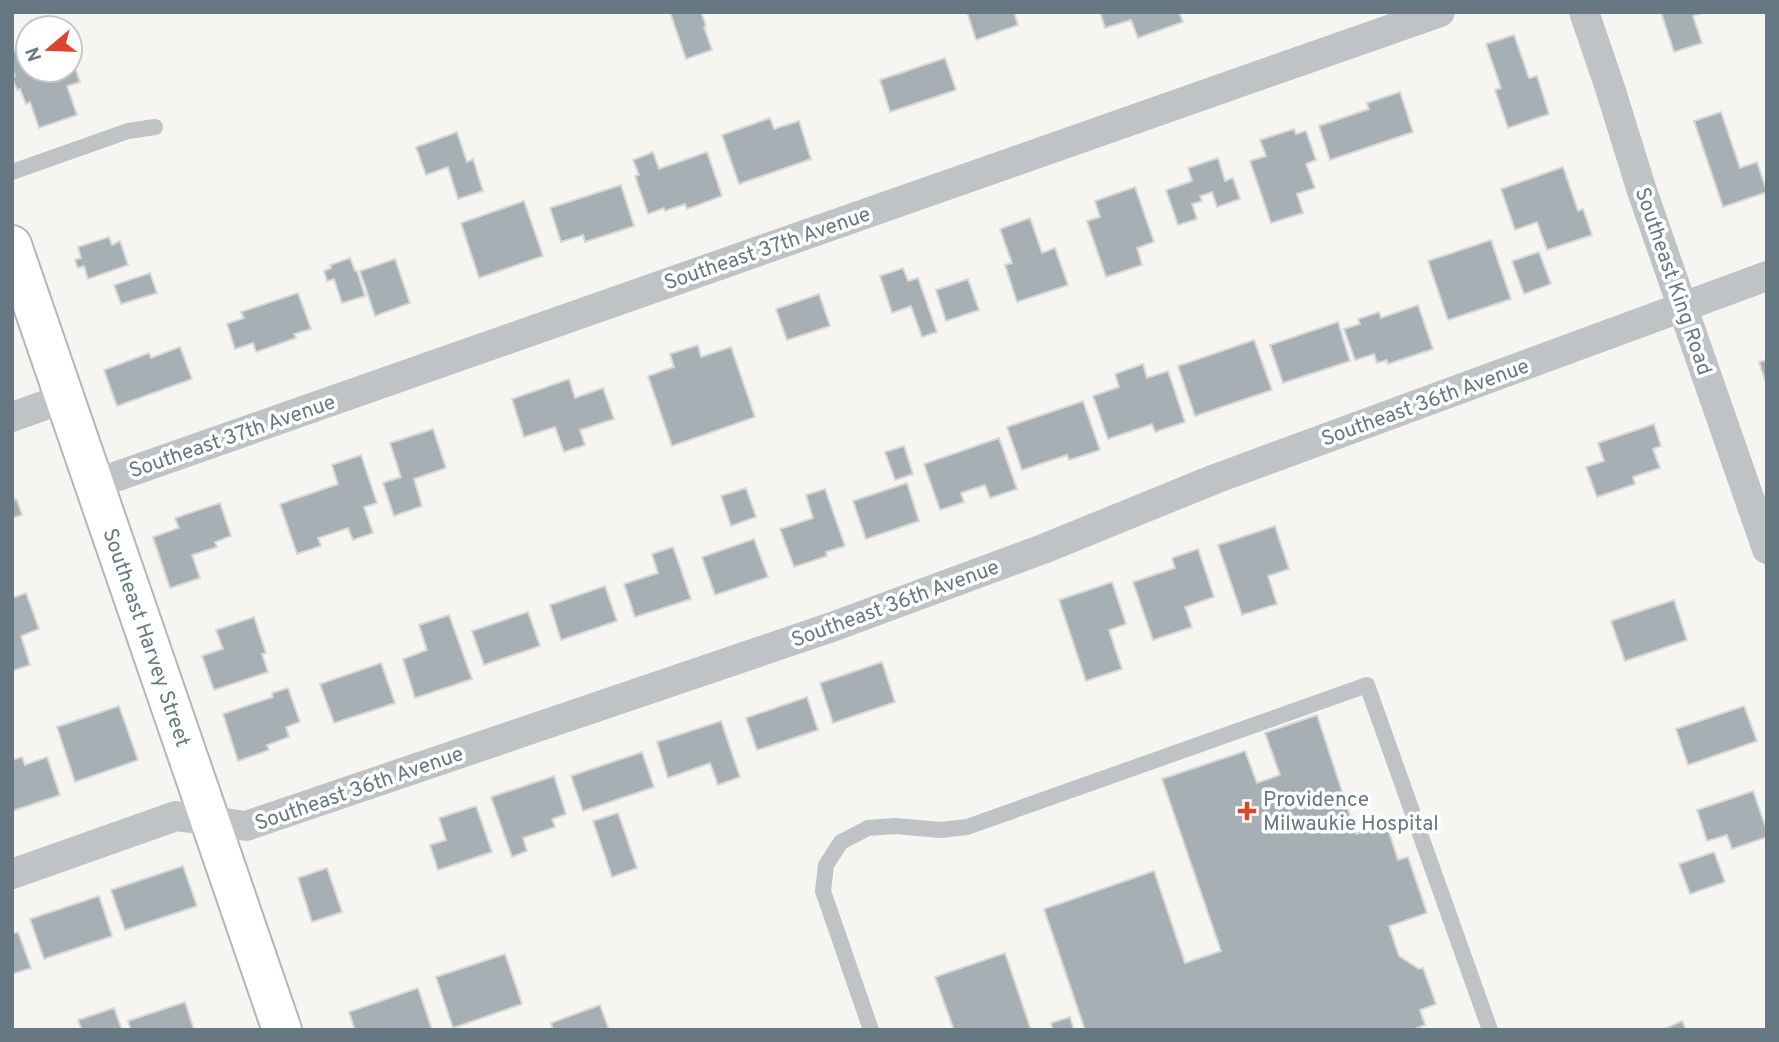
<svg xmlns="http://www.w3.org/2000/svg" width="1779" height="1042" viewBox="0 0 1779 1042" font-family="Overpass,sans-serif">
  <rect width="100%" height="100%" fill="#f6f5f2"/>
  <g fill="#a6afb3" stroke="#d7d7d5" stroke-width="2">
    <path d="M670 12H701L706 26 704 27 712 50 686 59Z"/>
    <path d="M967 12H1014L1018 25 976 40Z"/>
    <path d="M1100 12H1179L1183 22 1138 38 1131 20 1105 28Z"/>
    <path d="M1661 12H1704L1693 16 1702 43 1674 52Z"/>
    <path d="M1514 35 1529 78 1537 76 1549 114 1508 128 1495 90 1501 88 1486 44Z"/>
    <path d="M28 46V70H70V54L80 82 67 86 77 115 39 128 30 102 26 104 20 89 17 90 12 77 15 76 12 68V52Z"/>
    <path d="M945 58 956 90 890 112 880 80Z"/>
    <path d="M1400 92 1413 132 1330 160 1319 126 1369 109 1367 103Z"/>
    <path d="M1721 112 1740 168 1757 162 1767 192 1723 207 1694 121Z"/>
    <path d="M770 118 774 129 799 121 811 159 739 184 722 135Z"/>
    <path d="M1294 129 1296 134 1306 131 1316 160 1306 164 1315 188 1297 194 1303 213 1271 223 1250 161 1266 156 1260 140Z"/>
    <path d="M457 132 467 162 473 159 483 191 458 199 448 167 426 175 416 147Z"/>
    <path d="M653 152 659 169 707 152 722 196 687 209 685 204 665 211 664 208 648 214 635 176 639 175 633 160Z"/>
    <path d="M1218 158 1225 181 1233 178 1240 199 1217 207 1212 192 1200 196 1202 201 1192 204 1197 219 1178 225 1166 190 1192 181 1188 168Z"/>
    <path d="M1563 167 1578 211 1583 209 1592 235 1547 250 1537 222 1515 230 1501 189Z"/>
    <path d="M621 185 634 226 585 242 583 235 561 242 550 208Z"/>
    <path d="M1135 187 1154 242 1137 248 1142 265 1106 277 1087 221 1100 217 1095 201Z"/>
    <path d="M524 201 543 256 479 278 461 223Z"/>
    <path d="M1030 218 1042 253 1055 248 1068 285 1017 302 1005 265 1012 263 1000 229Z"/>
    <path d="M109 237 112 245 120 241 128 265 88 279 84 266 78 268 75 260 81 258 78 247Z"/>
    <path d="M1491 240 1511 299 1448 320 1428 261Z"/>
    <path d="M1539 252 1551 284 1524 294 1512 261Z"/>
    <path d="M350 258 355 271H357L365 296 342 303 334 279 327 281 324 271 331 268 330 265Z"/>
    <path d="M395 259 410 303 375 316 360 271Z"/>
    <path d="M903 268 908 281 918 278 937 332 922 337 911 306 892 313 880 276Z"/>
    <path d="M150 273 157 293 121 304 114 285Z"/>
    <path d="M968 279 979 310 946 321 936 290Z"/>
    <path d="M298 293 311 329 294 334 296 338 256 352 253 343 235 349 227 324 244 318 241 312Z"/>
    <path d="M819 294 830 326 787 340 776 309Z"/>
    <path d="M1418 305 1433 349 1388 364 1387 360 1377 363 1374 354 1355 360 1344 329 1360 324 1358 319 1379 312 1381 318Z"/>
    <path d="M1338 322 1350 361 1283 383 1270 345Z"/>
    <path d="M1254 340 1272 390 1195 416 1178 366Z"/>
    <path d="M698 345 701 357 731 347 755 417 672 446 648 376 674 367 670 354Z"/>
    <path d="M180 347 192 379 117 406 104 370 149 353 151 358Z"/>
    <path d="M1767 360V386L1759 362Z"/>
    <path d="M1143 364 1147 378 1168 371 1185 422 1155 432 1152 424 1108 439 1093 396 1119 387 1115 374Z"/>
    <path d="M569 379 575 398 603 388 614 419 580 430 585 445 564 452 555 427 524 437 512 399Z"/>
    <path d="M1083 401 1100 450 1069 460 1067 455 1022 470 1007 427Z"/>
    <path d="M1654 424 1661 446 1653 449 1660 468 1633 477 1635 484 1597 497 1586 467 1604 461 1598 443Z"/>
    <path d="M433 429 446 468 414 479 422 506 394 516 383 483 401 477 390 443Z"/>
    <path d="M999 438 1017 489 990 498 985 485 961 493 964 502 940 510 924 464Z"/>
    <path d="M904 446 913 474 895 480 885 452Z"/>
    <path d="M361 455 377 503 364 507 373 533 353 540 348 528 318 538 321 546 297 554 280 504 338 484 332 465Z"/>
    <path d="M907 483 919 521 866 539 853 501Z"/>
    <path d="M746 488 756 517 731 526 721 496Z"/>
    <path d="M825 489 845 546 826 552 827 556 794 567 780 529 813 518 806 495Z"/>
    <path d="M12 493 15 500H17L22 515 12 518Z"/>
    <path d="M220 503 231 536 215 542 217 547 192 555 200 578 170 588 153 537 179 528 175 518Z"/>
    <path d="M1275 526 1289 569 1268 576 1277 604 1242 615 1218 545Z"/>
    <path d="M754 539 768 577 715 595 702 557Z"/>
    <path d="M673 547 691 599 635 617 624 584 658 573 652 554Z"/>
    <path d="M1198 549 1214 597 1185 607 1192 627 1153 640 1133 582 1175 568 1172 558Z"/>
    <path d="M1112 582 1126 624 1109 630 1122 669 1086 681 1059 600Z"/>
    <path d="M605 586 617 621 561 640 550 605Z"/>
    <path d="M26 593 39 629 21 636 30 665 12 671V598Z"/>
    <path d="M1674 600 1687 640 1625 661 1611 621Z"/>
    <path d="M528 612 540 646 484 665 472 631Z"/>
    <path d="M449 615 472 679 415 698 403 659 427 650 419 625Z"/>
    <path d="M254 617 266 653 262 654 268 672 214 690 202 656 223 649 216 630Z"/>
    <path d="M882 662 895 702 833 723 820 683Z"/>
    <path d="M381 663 395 703 334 723 320 684Z"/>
    <path d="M288 688 300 722 286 727 289 737 267 745 269 750 238 761 223 714 273 697 272 693Z"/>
    <path d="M807 697 818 730 757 750 746 718Z"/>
    <path d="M119 706 138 760 75 782 57 727Z"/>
    <path d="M1744 706 1757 741 1688 765 1676 729Z"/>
    <path d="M1317 715 1356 834 1386 823 1398 860 1408 857 1427 913 1389 926 1399 956 1419 969 1423 968 1436 1004 1420 1010 1425 1025 1412 1030H1085L1044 909 1154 871 1185 963 1221 951 1162 779 1245 751 1257 783 1280 775 1265 733Z"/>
    <path d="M721 721 740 777 718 785 710 763 668 778 657 742Z"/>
    <path d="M642 752 654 787 583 811 571 776Z"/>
    <path d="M22 757 25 765 47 757 60 795 12 811V760Z"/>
    <path d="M554 776 566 814 552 819 555 827 523 838 527 851 512 857 491 797Z"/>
    <path d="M1753 791 1767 831V837L1732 849 1727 835 1707 841 1697 810Z"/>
    <path d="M476 806 492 852 438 870 430 845 446 840 439 818Z"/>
    <path d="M618 813 637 868 612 877 593 821Z"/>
    <path d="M1714 852 1725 882 1690 894 1679 864Z"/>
    <path d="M183 866 197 906 125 930 111 890Z"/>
    <path d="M327 868 342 912 312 922 298 878Z"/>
    <path d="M99 896 112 936 44 959 30 919Z"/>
    <path d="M18 932 31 968 12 974V934Z"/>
    <path d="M1005 953 1031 1030H954L935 977Z"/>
    <path d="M505 954 522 1004 453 1028 436 977Z"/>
    <path d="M418 988 432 1030H355L349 1012Z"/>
    <path d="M185 1002 194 1030H131L128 1021Z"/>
    <path d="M600 1005 609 1030H553L551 1023Z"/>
    <path d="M114 1008 122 1030H82L78 1020Z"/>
    <path d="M1070 1017 1074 1030H1053L1051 1023Z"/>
    <path d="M1682 1021 1686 1030H1662Z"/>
  </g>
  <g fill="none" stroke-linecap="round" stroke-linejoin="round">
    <g stroke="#b1b7bb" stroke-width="42">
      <g id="secondary">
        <path id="s1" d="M12 245 282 1030"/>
      </g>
    </g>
    <g stroke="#bfc3c6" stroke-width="16">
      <path d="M12 172 128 131 155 127"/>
      <path d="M871 1030 823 891 826 865 841 842 868 828 895 826 941 830 967 827 1367 685 1490 1030"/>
    </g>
    <g stroke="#bfc3c6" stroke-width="30">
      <path d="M1584 12 1610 88 1641 188 1767 549"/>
      <path d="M12 417 65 398"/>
      <path d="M95 484 1440 12"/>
      <path d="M12 874 176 816 246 826 832 627 1043 549 1215 479 1767 276"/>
    </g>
    <use href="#secondary" stroke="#fff" stroke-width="38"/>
  </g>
  <path fill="#dc442c" stroke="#fff" stroke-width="2.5" d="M1243.5 800.5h7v7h7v7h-7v7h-7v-7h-7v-7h7z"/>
  <g text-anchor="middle" stroke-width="7" stroke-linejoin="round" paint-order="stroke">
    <g font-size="21" fill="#667882" stroke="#fff">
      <text transform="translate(767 248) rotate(-19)" y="7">Southeast 37th Avenue</text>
      <text transform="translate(1674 281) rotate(71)" y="7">Southeast King Road</text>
      <text transform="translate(1425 402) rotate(-20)" y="7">Southeast 36th Avenue</text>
      <text transform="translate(232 436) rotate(-19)" y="7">Southeast 37th Avenue</text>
      <text transform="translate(895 603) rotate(-20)" y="7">Southeast 36th Avenue</text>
      <text dy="7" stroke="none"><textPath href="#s1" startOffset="415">Southeast Harvey Street</textPath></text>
      <text transform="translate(359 788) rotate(-19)" y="7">Southeast 36th Avenue</text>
    </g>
    <g font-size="21" fill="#667882" stroke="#fff" text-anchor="start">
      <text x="1263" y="806">Providence<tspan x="1263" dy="24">Milwaukie Hospital</tspan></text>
    </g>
  </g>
  <rect width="1779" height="1042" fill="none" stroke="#667882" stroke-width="28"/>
  <g transform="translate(49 49) rotate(251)"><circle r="33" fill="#ffffff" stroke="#c2c9cd" stroke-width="2"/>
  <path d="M0-5L12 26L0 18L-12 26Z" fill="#dc442c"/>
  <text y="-10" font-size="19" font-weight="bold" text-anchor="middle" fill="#667882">N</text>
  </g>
</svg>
